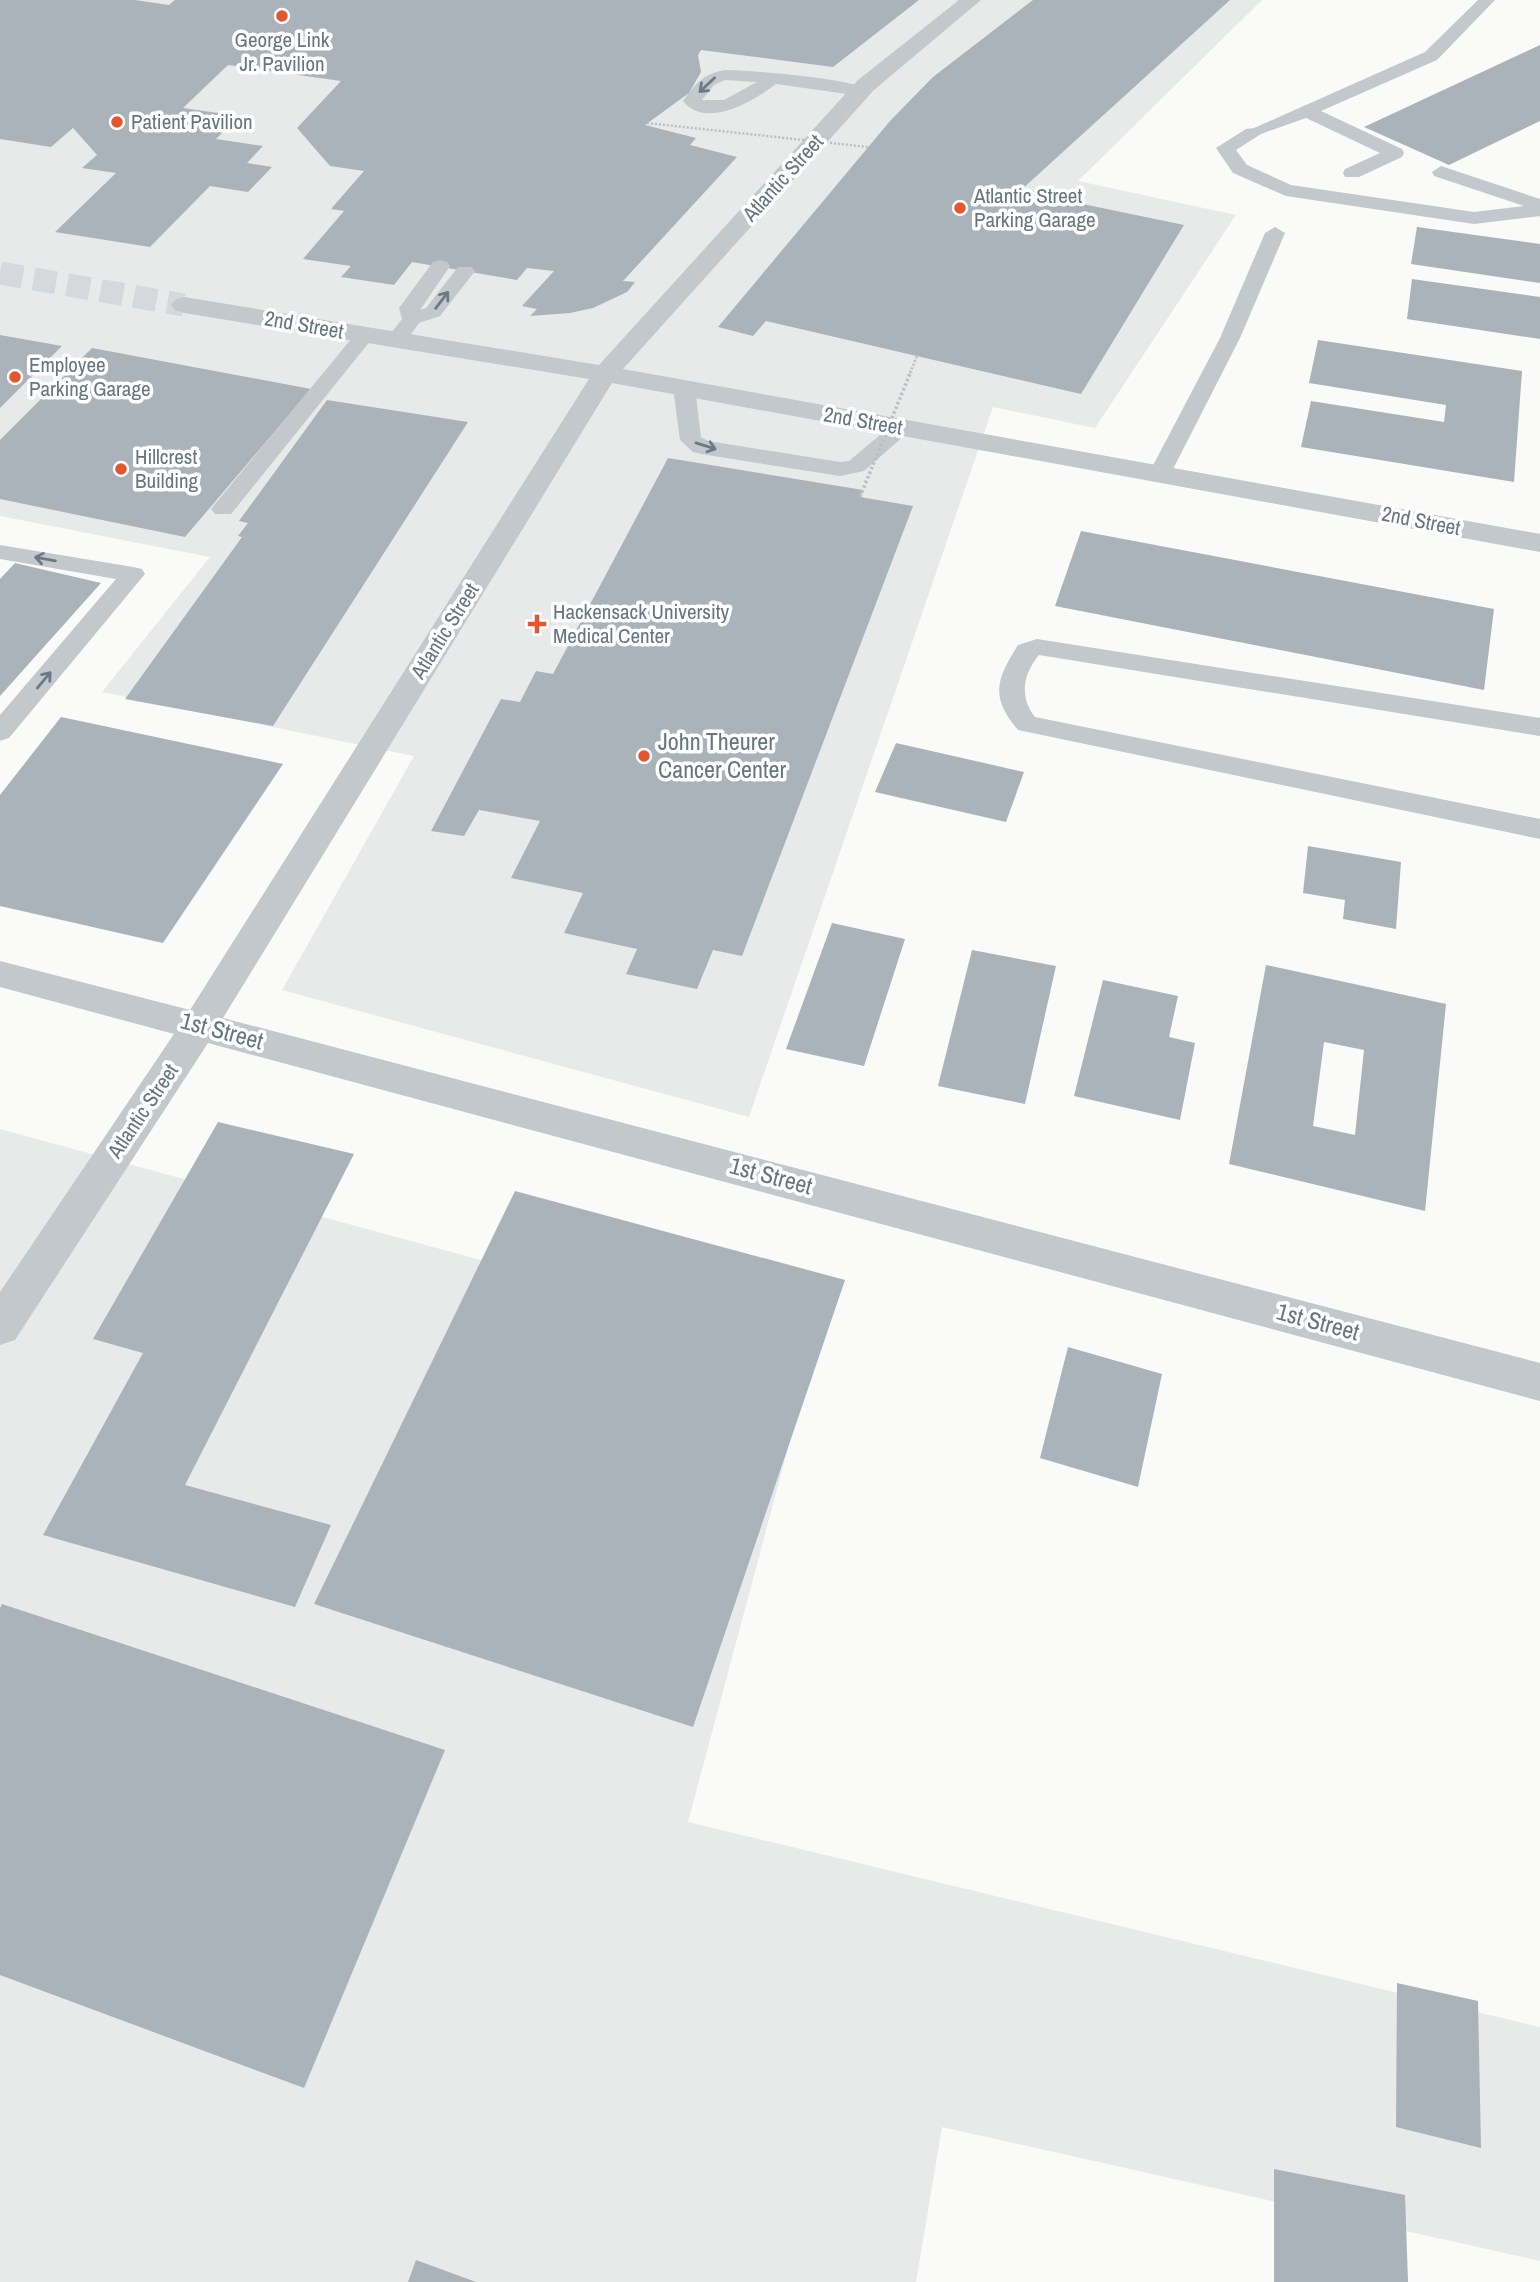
<svg xmlns="http://www.w3.org/2000/svg" width="1540" height="2282" viewBox="0 0 1540 2282" font-family="'Archivo Narrow',sans-serif">
  <rect width="100%" height="100%" fill="#fafaf8"/>
  <g fill="#e8e9e9">
    <path d="M0 0H1262L1078 181 1236 215 1095 428 993 407 749 1117 282 990 414 756 102 692 210 557 0 516Z"/>
    <path d="M0 1129 814 1351 688 1822 1540 2027V2261L942 2127 916 2282H0Z"/>
  </g>
  <g fill="#aab3b9" fill-rule="evenodd">
    <path d="M0 0H135L169 5 175 0H919L833 67 701 50 698 55 701 72 689 93 645 125 696 138 690 145 737 157 623 281 635 282 627 292 593 308 570 313 530 316 537 309 522 306 554 271 527 268 517 280 412 262 394 285 341 277 351 266 303 259 344 211 331 209 364 171 330 166 297 128 341 81 228 65 183 108 239 116 216 139 263 146 247 163 272 167 248 192 210 186 150 247 55 232 116 173 82 168 97 155 73 128 51 147 0 139Z"/>
    <path d="M1033 0H1230L1020 191 1184 225 1081 394 766 321 753 336 718 327 890 121 933 77Z"/>
    <path d="M1540 45V121L1449 165 1364 127Z"/>
    <path d="M1417 227 1540 244V283L1411 264Z"/>
    <path d="M1412 279 1540 297V339L1407 319Z"/>
    <path d="M0 335 62 346 0 408Z"/>
    <path d="M1318 340 1522 371 1514 482 1301 447 1311 401 1444 422 1446 405 1309 383Z"/>
    <path d="M92 348 311 389 185 537 0 499V440Z"/>
    <path d="M327 400 468 422 273 726 125 699 242 537 238 536 248 523 239 521Z"/>
    <path d="M668 458 863 490 860 497 913 506 742 956 713 950 697 989 626 974 637 949 564 933 583 893 511 878 540 821 479 810 464 836 431 831 501 699 520 702 536 671 553 674Z"/>
    <path d="M1081 531 1494 609 1484 690 1055 606Z"/>
    <path d="M15 563 101 583 0 696V579Z"/>
    <path d="M61 717 283 764 163 943 0 906V795Z"/>
    <path d="M896 743 1024 772 1006 822 875 792Z"/>
    <path d="M1308 846 1401 862 1396 929 1343 919 1345 900 1303 893Z"/>
    <path d="M832 923 905 939 864 1066 786 1049Z"/>
    <path d="M972 950 1056 966 1025 1104 938 1086Z"/>
    <path d="M1266 965 1446 1004 1425 1211 1229 1164ZM1324 1042 1364 1050 1355 1135 1313 1126Z"/>
    <path d="M1103 980 1178 996 1169 1037 1195 1043 1180 1120 1074 1096Z"/>
    <path d="M218 1122 354 1154 185 1485 331 1525 295 1607 43 1535 143 1353 93 1339Z"/>
    <path d="M515 1191 845 1280 693 1727 314 1604Z"/>
    <path d="M1068 1347 1162 1374 1138 1487 1040 1458Z"/>
    <path d="M2 1604 445 1750 304 2088 0 1975V1608Z"/>
    <path d="M1397 1983 1478 2001 1481 2148 1396 2127Z"/>
    <path d="M1274 2169 1405 2195 1408 2282H1274Z"/>
    <path d="M416 2260 476 2282H408Z"/>
  </g>
  <g fill="none" stroke-linecap="round" stroke-linejoin="round">
    <path stroke="#d5d9db" stroke-width="23" stroke-dasharray="23 11" stroke-linecap="butt" d="M0 273 184 305"/>
    <g fill="#c3c8cc" fill-rule="evenodd">
      <path d="M1478 0H1495L1437 60 1321 111 1402 149 1404 153 1402 157 1359 177H1345L1343 173 1345 169 1380 153 1306 118 1261 134 1236 150 1247 165 1291 185 1474 212 1524 206 1434 176 1432 172 1441 166 1540 199V216L1474 224 1286 196 1233 173 1216 148 1246 129 1254 128 1425 52Z"/>
      <path d="M725 70C747 70 859 79 870 91L861 96 776 84C754 101 706 130 683 101 696 83 703 74 725 70ZM725 80 757 82 724 100H702L714 85Z"/>
      <path d="M1275 227 1285 233 1240 338 1171 473 1168 478H1152L1149 473 1220 338 1265 233Z"/>
      <path d="M440 260 447 262 450 266 420 310 426 308 458 267H472L475 271 440 316 419 323 403 345H389L385 341 402 319 399 308 433 262Z"/>
      <path d="M364 330 371 332 374 336 371 340 231 514H215L211 509 215 504 357 332Z"/>
      <path d="M684 382 692 383 695 388 701 437 708 441 840 462 849 461 894 423H910L913 428 864 471 840 476 701 454 693 452 680 440 673 388 676 383Z"/>
      <path d="M0 545 133 567 142 569 145 574 9 738 0 741V715L116 579 0 559Z"/>
      <path d="M1037 639 1540 718V736L1039 655C1023 674 1019 697 1035 717L1540 819V839L1018 730C990 697 996 680 1018 645Z"/>
    </g>
    <path fill="#c3c8cc" fill-rule="evenodd" d="M959 0H981L874 90 623 369 1540 534V552L612 383 223 1018 1540 1363V1401L208 1043 15 1340 0 1345V1292L174 1034 0 987V961L190 1010 589 379 184 313 175 310 171 305 175 300 184 297 599 365 858 80Z"/>
    <g stroke="#bbbfc2" stroke-width="2.5" stroke-dasharray="2 2" stroke-linecap="butt">
      <path d="M647 123 868 147"/>
      <path d="M910 373 917 356"/>
    </g>
    <path stroke="#bbbfc2" stroke-width="3.5" stroke-dasharray="2.5 2.5" stroke-linecap="butt" d="M860 497 911 371"/>
  </g>
  <defs><path id="oneway-shaft" d="M-6 0H5M1.5-3L5.5 0L1.5 3" fill="none" stroke-width="1.6" stroke-linecap="round" stroke-linejoin="round" transform="scale(1.75)"/></defs>
  <g stroke="#6a7a87">
    <use href="#oneway-shaft" transform="translate(707 85) rotate(137)"/>
    <use href="#oneway-shaft" transform="translate(442 300) rotate(-53)"/>
    <use href="#oneway-shaft" transform="translate(706 446) rotate(17)"/>
    <use href="#oneway-shaft" transform="translate(45 559) rotate(-170)"/>
    <use href="#oneway-shaft" transform="translate(44 680) rotate(-50)"/>
  </g>
  <g fill="#e4572e" stroke="#fff" stroke-width="2.5">
    <circle cx="282" cy="16" r="7"/>
    <circle cx="117" cy="122" r="7"/>
    <circle cx="960" cy="208" r="7"/>
    <circle cx="15" cy="377" r="7"/>
    <circle cx="121" cy="469" r="7"/>
    <path d="M533.5 613.5h7v7h7v7h-7v7h-7v-7h-7v-7h7z"/>
    <circle cx="644" cy="756" r="7"/>
  </g>
  <g text-anchor="middle" stroke-width="7" stroke-linejoin="round" paint-order="stroke">
    <g font-size="21" fill="#657683" stroke="#fff" text-anchor="start">
      <text x="282" y="47" text-anchor="middle">George Link<tspan x="282" dy="24">Jr. Pavilion</tspan></text>
      <text x="131" y="129">Patient Pavilion</text>
      <text x="974" y="203">Atlantic Street<tspan x="974" dy="24">Parking Garage</tspan></text>
      <text x="29" y="372">Employee<tspan x="29" dy="24">Parking Garage</tspan></text>
      <text x="135" y="464">Hillcrest<tspan x="135" dy="24">Building</tspan></text>
      <text x="553" y="619">Hackensack University<tspan x="553" dy="24">Medical Center</tspan></text>
    </g>
    <g font-size="21" fill="#657683" stroke="#fff">
      <text transform="translate(783 178) rotate(-48)" y="7">Atlantic Street</text>
      <text transform="translate(304 325) rotate(10)" y="7">2nd Street</text>
      <text transform="translate(863 421) rotate(10)" y="7">2nd Street</text>
      <text transform="translate(1421 521) rotate(11)" y="7">2nd Street</text>
      <text transform="translate(445 631) rotate(-58)" y="7">Atlantic Street</text>
      <text transform="translate(143 1111) rotate(-56)" y="7">Atlantic Street</text>
    </g>
    <g font-size="24" fill="#657683" stroke="#fff" text-anchor="start">
      <text x="658" y="750">John Theurer<tspan x="658" dy="28">Cancer Center</tspan></text>
    </g>
    <g font-size="24" fill="#657683" stroke="#fff">
      <text transform="translate(222 1031) rotate(15)" y="8">1st Street</text>
      <text transform="translate(771 1176) rotate(15)" y="8">1st Street</text>
      <text transform="translate(1318 1322) rotate(15)" y="8">1st Street</text>
    </g>
  </g>
</svg>
